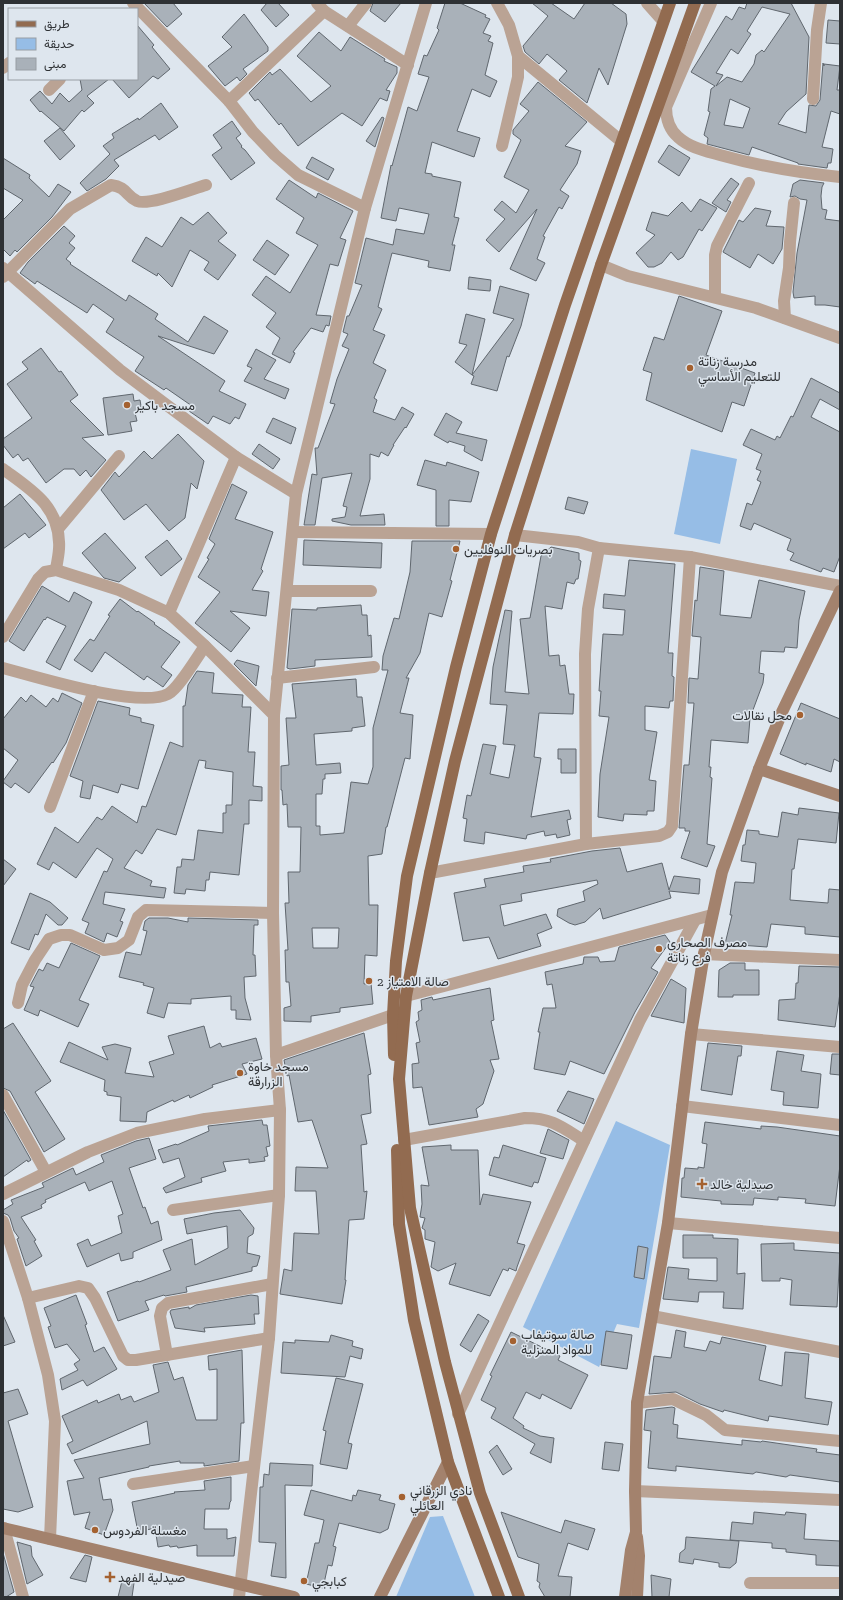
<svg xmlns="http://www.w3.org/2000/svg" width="843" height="1600" viewBox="0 0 843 1600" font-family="'Zilla Slab',Vazirmatn,serif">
  <rect width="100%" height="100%" fill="#dee6ee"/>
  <g fill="#96bde6">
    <path d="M691 449 737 459 720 544 674 534Z"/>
    <path d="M616 1121 670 1145 639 1328 617 1324 599 1367 523 1327Z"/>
    <path d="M443 1516 475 1597H396L430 1517Z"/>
  </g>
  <g fill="#a9b1b9" stroke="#60676e" fill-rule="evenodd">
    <path d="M144 3H173L182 14 167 27Z"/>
    <path d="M267 3H278L289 15 276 27 261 10Z"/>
    <path d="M373 3H401L385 22 370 11Z"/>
    <path d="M445 3H460L486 15 485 17 490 19 483 33 491 36 488 41 493 43 485 75 497 81 490 97 472 89 457 131 480 138 474 157 432 142 425 173 432 174V176L461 182 454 217 459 218 452 245H455L450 271 428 267 429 261 392 253 378 307 382 309 373 330 385 335 373 363 386 370 374 398 377 400 373 412 395 420 402 407 414 414 406 428 405 427 393 445H394L388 456 381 452 379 457 370 454V479L360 516 384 514 385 525H351L332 521V519L345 517 347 507 343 506 352 473 322 478 315 525H304L312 474 317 475 315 448H318L335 404 330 403 337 379 349 349 342 346 348 334 343 332 347 316H349L362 285 355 283 366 238 393 245 396 229 424 234 429 214 399 208 396 221 381 218 391 165 392 166 408 107 417 111 429 77 418 74 424 55 427 56 439 30 437 28Z"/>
    <path d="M532 3H551L574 19 585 3H611L626 14 627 24 608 85 599 68 587 103 559 80 567 71 547 54 539 64 525 52 523 46 548 16Z"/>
    <path d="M747 3H791L809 37 806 94 786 112 778 124 806 133 809 105 816 106 820 100 823 63 824 66V64L840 66 837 90H840V114L831 111 822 147 833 149 831 163H828L827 168 798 164V163L752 147 749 155 707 144 708 138 704 135 710 112 708 111 711 89 715 86 691 72 726 16 732 20 739 7 745 9ZM762 7 790 14 764 52 762 50 756 55 754 64 742 82 727 77 716 86 723 75 716 73 731 49 738 54 751 34 747 31ZM730 99 750 108 743 128 724 125Z"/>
    <path d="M244 14 268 47V51L243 69 247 74 240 81 237 77 225 86 208 66 232 47 222 37Z"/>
    <path d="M828 20 840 21V44L826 43Z"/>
    <path d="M137 25 154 45 152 47 170 69 158 79 153 76 129 98 112 79H137Z"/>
    <path d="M319 32 341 51 350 37 385 59 384 61 397 67V73L386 90 390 91 387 101 380 98 362 126 342 113 298 146 281 123 279 125 258 99 255 101 249 93 270 72 272 75 280 69 311 102 331 86 297 56Z"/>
    <path d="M80 79H109L87 96 94 103 84 112 82 110 64 131 41 111 40 112 30 100 40 91 52 104 60 93 69 102 82 90Z"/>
    <path d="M538 82 587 122 565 146 581 151 577 164 560 190 569 196 562 209 559 207 543 236 545 237 537 259 545 263 536 281 510 269 537 209 499 252 486 240 505 219 494 210 502 201 516 213 529 190 504 177 521 140 513 134V130L529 111 520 104Z"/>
    <path d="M161 103 178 127 159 140 155 135 114 160 119 166 106 179 87 191 80 183 110 154 103 146 114 138 112 134 138 118 139 120Z"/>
    <path d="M382 117 384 118 375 147 366 141Z"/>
    <path d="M232 121 241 134 236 138 242 146 241 147 245 150 255 163 231 180 212 155 222 148 213 135Z"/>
    <path d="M60 128 75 146 60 160 44 141Z"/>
    <path d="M669 145 690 158 679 176 658 162Z"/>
    <path d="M312 157 334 169 328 180 306 168Z"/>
    <path d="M3 158 30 175 29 178 49 197 58 184 71 192 52 217 17 252 15 250 10 256 3 249V220L23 200 3 188Z"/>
    <path d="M731 178 739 184 727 200 731 202 726 212 712 203Z"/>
    <path d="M289 180 316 198 318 193 353 211 340 238 346 240 338 266 330 264 316 315 331 316 329 326 326 325 323 332 311 328 293 352 295 353 290 363 272 354 280 338 266 327 276 313 252 295 266 276 290 293 318 245 296 233 304 218 276 199Z"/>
    <path d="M800 180 824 183 822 187 821 196 822 209 827 210 825 219 840 221V307L825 305H815V296L794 298 793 292 797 253 807 200 800 199 795 196 790 197 793 184Z"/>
    <path d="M700 199 717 208 702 231 699 229 683 257 678 260 671 252 662 263 654 267H648L636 253 655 235 646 230 652 212 668 216 682 202 691 212Z"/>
    <path d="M755 208 771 211 766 226 784 227 782 249 773 264 758 254 750 268 723 252 739 220 743 222Z"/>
    <path d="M208 212 227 233 218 241 236 255 218 280 204 270 209 262 190 250 172 287 158 273 157 276 132 261 146 237 162 247 181 217 193 225Z"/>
    <path d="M64 226 75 236 69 243 75 248 66 259 71 263 70 264 126 301 129 295 158 314 155 319 188 342 204 316 228 331 214 354 158 336 225 381 219 391 246 404 239 419 235 417 230 424 213 416 208 424 189 411 192 406 166 388 164 390 135 371 144 357 106 332 114 319 93 304 87 313 37 281 35 284 20 273 28 262Z"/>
    <path d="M267 240 289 255 275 275 253 260Z"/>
    <path d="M469 277 491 280 490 291 468 289Z"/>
    <path d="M500 286 529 294 521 326 509 357 507 356 497 391 471 384 474 376 472 375 514 319 493 313Z"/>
    <path d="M679 296 722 311 706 355 755 373 744 406 732 402 722 432 646 400 652 373 643 370 654 337 664 340Z"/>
    <path d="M466 314 485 319 472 375 455 362 467 345 459 343Z"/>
    <path d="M41 348 59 372 61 371 78 395 70 401 104 435 82 438 106 460 91 477 86 470 80 476 74 469H64L46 483 28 458 23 461 18 454 13 458 3 445V439L32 418 7 384 28 369 22 362Z"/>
    <path d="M256 349 276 360 264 379 289 389 285 399 244 381 252 368 247 366Z"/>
    <path d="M811 378 840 393V410L820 399 811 417 840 432V556L834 572 823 568 821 572 790 560 794 553 787 550 791 539 754 523 751 530 740 526 747 503 752 505 761 482 757 480 761 471 756 469 762 454 743 445 751 429 775 440 777 436 780 438 791 416 793 417Z"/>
    <path d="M133 394 134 401 140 400 142 412 135 413 137 421 130 422 132 431 108 435 103 398Z"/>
    <path d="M446 413 462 422 456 433 487 440 482 461 464 451 465 446 449 441 448 443 434 435Z"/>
    <path d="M273 418 296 428 291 444 266 432Z"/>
    <path d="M178 434 204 461 197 489 191 483 185 518 169 531 146 504 124 520 101 490 115 472 119 477 144 451 152 459Z"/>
    <path d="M259 444 280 459 273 469 252 454Z"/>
    <path d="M425 460 446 466 447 462 479 472 471 502 449 500V526H436V490L417 485Z"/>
    <path d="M232 484 247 492 235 519 273 532 261 569 263 571 252 590 269 592 266 616 230 611 250 628 231 652 195 623 220 592 198 577 209 559 207 558 215 544 209 539Z"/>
    <path d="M20 494 46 525 29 538 25 533 3 549V508Z"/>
    <path d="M568 497 588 502 584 514 565 509Z"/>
    <path d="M105 533 136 568 119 582 104 578 82 553Z"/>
    <path d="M167 540 182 559 161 576 145 557Z"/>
    <path d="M304 540 382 543 381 568 303 565Z"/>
    <path d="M412 541H460L450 580 452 581 442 617 429 613 420 653 406 678H409L400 713 413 715 410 759 405 758 387 827H386L382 854 368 856 369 905H378L377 956 365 955 364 984 371 983 373 1004 340 1008V1012L311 1016V1022L284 1021V1008L291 1006 289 982H286L285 950H288L285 903H289L288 872H300L301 827H288L287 804 283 805 282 790H281V766L289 765 286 718H296L292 684 356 679 357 697H362L365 726 352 728V731L314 734 316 765 340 763 341 773 325 774V779H323L322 794H316V826H320V835L344 833 351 782 368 784 373 767V728L388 670H382L383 656 394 618 399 619 410 572ZM312 928H339L338 948H313Z"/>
    <path d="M551 547 579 553V560L581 561 578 579H576L574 584 567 582 562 609 545 606 549 656 559 655 560 666 565 665 569 694H574L573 714 539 713 534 757 541 758 531 817 569 810 571 819 567 820 570 835 557 838 556 834 545 836 544 831 527 835 526 839 485 832 484 844 464 841 467 819 463 818 467 795 471 796 483 744 496 746 490 774 509 778 515 745 503 744 507 705 490 704 493 667 505 610 512 611 505 692 529 694 520 619 530 618 541 556Z"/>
    <path d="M629 560 675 564 668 653H673L672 676 674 677 673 701H670L669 708 645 706V730L657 732 649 780 656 781 654 811H647V815L624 814 623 821 598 817 600 774 609 717 599 716 601 691H599L603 634 623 635 625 610 603 608 604 594 625 596Z"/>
    <path d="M700 567 724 571 720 615 751 618 759 580 805 591 799 620 797 648 785 647 784 652 761 651 759 673 764 674 763 683 750 718 748 743 711 740 709 767H711L710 777 712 778 707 844 715 846 707 867 681 858 690 831H685V828H679L684 765H689L694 703H688L689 678 698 679 701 637 692 636 695 600 697 601Z"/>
    <path d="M42 586 69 602 74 592 92 602 60 670 46 662 66 626 47 617 45 620 44 619 24 651 9 641Z"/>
    <path d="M120 599 137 612 138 611 155 623 154 624 180 642 161 667 172 675 163 687 147 676 144 680 105 652 92 672 74 660 90 639 94 641 110 616 108 615Z"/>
    <path d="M361 605 362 615H367L368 636 371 635 372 657 315 660V666L290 669 287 668 292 609 317 610V608Z"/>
    <path d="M237 660 259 666 256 686 234 664Z"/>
    <path d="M197 671 214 673 212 693 243 695 242 707H251L248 752H255L253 786 262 787V801L249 800V824H244L239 875 210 872 209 880H206L205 891 186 889 185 894 174 893 177 867H181L182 859 194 860 198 830 223 833V813H226V805H232L233 772 205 768 206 761 199 760 176 835 157 829 142 854 136 850 124 868 152 881 150 886 166 888 164 898 105 892 103 904 125 909 120 921 123 922 117 937 107 933 104 942 85 933 89 923 82 920 104 871 107 872 113 859 97 848 76 878 53 862 49 870 37 864 55 827 78 843 97 817 102 820 112 806 137 823 142 806 146 807 170 742 183 747V706H185L188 685Z"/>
    <path d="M62 693 82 703 66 743 53 763 52 762 29 793 15 783 11 788 3 782V781L18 760 3 748V719L21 697 26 702 31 695 46 707 53 698 58 702Z"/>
    <path d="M98 701 130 708 129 715 141 718V722L154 725 138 789 121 784 118 793 93 785 90 799 80 797 83 781 70 776Z"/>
    <path d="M801 703 840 719V762L834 759 831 772 806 763V765L780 754Z"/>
    <path d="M558 749H576V773H561V759H558Z"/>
    <path d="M799 808 839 813 836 843 798 839 794 869H792L790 900 828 903 829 889 840 890V937L805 934V927L771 924 767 947 725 944 732 915H730L735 882 754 883 756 863 741 861 743 845H745L747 830 759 831V834L778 837 782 812 798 815Z"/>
    <path d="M620 848 627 872 662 863 669 890 674 876 700 879 699 894 669 891 671 898 603 919 600 908 585 922 575 925 569 923 557 916 558 909 585 901 583 891 598 884 597 880 521 894 522 901 500 905 504 926 546 914 552 928 537 934 541 946 498 959 489 937 463 941 454 893 486 887 484 879 524 872 523 866 551 862 550 859 592 851Z"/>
    <path d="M3 859 16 869 3 886Z"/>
    <path d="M30 893 50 902 68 918 62 925H58L46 914 38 935 35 934 29 950 11 943Z"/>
    <path d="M149 918H168L188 922V918L258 920V925H254L253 955H255L256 976 244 977 245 998 251 1020 236 1019V1010H231V996L191 999V1004L168 1003 164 1018 147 1013 154 988 143 985 144 983 119 977 126 952 141 955 147 931 143 930 145 921Z"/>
    <path d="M665 935 670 942 651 968 658 972 635 1012 604 1074 570 1061 565 1075 534 1069 540 1032H538L543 1008H556L552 984 547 985 545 972 583 964 584 957H598L600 962 615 961 619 947Z"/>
    <path d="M71 943 100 956 79 1000 89 1004 78 1027 40 1010 38 1016 24 1010 34 987 30 986 39 969 43 971 47 963 59 968Z"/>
    <path d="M730 963H745V970H759V995H733V997H718L719 970Z"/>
    <path d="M799 966 840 967V993L835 1027 778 1020 779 1000 795 999 796 983H798Z"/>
    <path d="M671 979 686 988 684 1023 651 1016Z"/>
    <path d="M490 988 494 1020 491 1021 499 1059 490 1060 494 1071 483 1104 476 1109 478 1117 429 1125 422 1087 413 1088 412 1064 419 1063 416 1043 420 1042 416 1022 419 1020 418 1012 422 1010 421 1000 432 997 433 1000Z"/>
    <path d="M13 1023 51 1081 35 1092 65 1139 44 1152 10 1091 3 1088V1029Z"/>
    <path d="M204 1026 210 1048 220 1043 222 1047 256 1038 262 1059 242 1064 247 1074 212 1085 213 1087 190 1098 189 1095 174 1102 173 1100 147 1112 146 1122 120 1121 121 1097 107 1095V1092L104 1091 105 1080 60 1062 69 1042 108 1060 102 1047 115 1044 131 1048 125 1073 154 1077 149 1062 174 1054 168 1036Z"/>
    <path d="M364 1033 371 1074 368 1075 371 1113 361 1115 367 1144 361 1145 364 1192 367 1191 364 1219 349 1220 345 1280H346L342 1304 280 1294 284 1269 292 1271 294 1233 319 1234 316 1191H295L296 1167 328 1168 312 1120 298 1122 289 1075 287 1076 284 1060Z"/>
    <path d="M708 1043 742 1046 741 1056H738L732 1095 701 1090Z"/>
    <path d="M777 1051 804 1055 801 1071 821 1074 818 1108 783 1105 784 1092 771 1090Z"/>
    <path d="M832 1054H840V1075L830 1074Z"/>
    <path d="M568 1091 594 1099 584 1124 557 1111Z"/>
    <path d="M3 1110 31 1160 28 1162 27 1160 3 1177Z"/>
    <path d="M262 1120 263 1125H267L270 1146 266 1147 268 1156 264 1157 265 1161 249 1163V1159L223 1162 226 1171 201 1178 202 1182 166 1193 163 1188 185 1177 179 1158 163 1163 158 1150 176 1144 177 1145 209 1131 208 1126Z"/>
    <path d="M705 1122 761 1129V1126L777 1127 840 1136V1165L835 1206 805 1203 806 1199 778 1197V1200L754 1198 753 1205 721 1204V1201L681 1197 682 1178H684L685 1168 698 1169V1167L704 1168 707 1144 702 1143Z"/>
    <path d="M548 1129 569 1140 563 1159 540 1153Z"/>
    <path d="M149 1138 156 1159 129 1168 143 1208 145 1207 151 1224 158 1221 162 1240 133 1252V1258L121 1261 119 1253 87 1267 77 1244 88 1239 91 1246 122 1233 118 1216 123 1214 112 1181 89 1191 85 1182 45 1200 46 1202 41 1205 42 1208 21 1217 36 1240 34 1241 42 1256 26 1266 17 1239 19 1238 14 1231 10 1218 8 1215 3 1213V1210L13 1204 11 1200 44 1187 42 1183 73 1168 76 1175 104 1162 101 1155 136 1141Z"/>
    <path d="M451 1145V1150H478L480 1205 483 1194 531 1202 517 1243 525 1245 517 1267 516 1271 509 1268 508 1271 503 1269 490 1296 449 1284 456 1263 438 1271 431 1267 435 1242 425 1239V1230L422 1228 425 1218 420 1217 422 1204 421 1185 429 1186 422 1147Z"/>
    <path d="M503 1145 546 1158 538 1183 534 1182 532 1187 489 1175 494 1157 499 1158Z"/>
    <path d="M240 1210 254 1228 253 1234 248 1237 247 1253 260 1256 257 1266 252 1267V1271L186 1287 187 1292 165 1296 164 1295 145 1301 149 1310 118 1321 107 1292 138 1281 139 1282 171 1270 163 1250 192 1239 195 1265 228 1248 227 1226 187 1234 184 1219 214 1213Z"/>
    <path d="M683 1235H713V1238L738 1239 737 1274 745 1273 743 1309 723 1308 724 1292H699L698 1302 663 1299 668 1267 689 1269 688 1279 717 1281V1258H683Z"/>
    <path d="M794 1243V1250L840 1253 837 1307 790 1305 792 1280 780 1278V1281H762L761 1244Z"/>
    <path d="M638 1246 648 1248 644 1279 634 1277Z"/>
    <path d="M76 1295 87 1324 85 1325 94 1352 104 1347 117 1369 87 1386 83 1380 62 1390 60 1379 78 1370 74 1364 80 1360 67 1344 55 1348 48 1327 51 1326 44 1308Z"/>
    <path d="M251 1295 258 1296 259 1314H254L255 1324 204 1328 205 1332 175 1328 170 1312 171 1310 189 1307V1309L196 1305Z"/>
    <path d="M478 1314 489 1321 471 1352 460 1345Z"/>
    <path d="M3 1315 15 1342 3 1346Z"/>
    <path d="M676 1330 686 1332 684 1347 706 1351 710 1341 720 1344 722 1337 766 1346 759 1380 782 1386 785 1352 809 1354 805 1398 832 1402 828 1425 769 1416 768 1421 724 1410 723 1412 700 1404 676 1392 649 1394 654 1356 671 1358Z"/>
    <path d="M606 1331 632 1335 627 1369 601 1365Z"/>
    <path d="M511 1332 560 1356 558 1360 588 1375 571 1409 542 1394 540 1399 526 1392 513 1418 524 1426 523 1428 540 1436 554 1438 551 1463 530 1453 535 1444 491 1418 496 1408 481 1400 492 1376 490 1375Z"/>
    <path d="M331 1335 353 1341 352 1346 363 1349 361 1359 350 1356 345 1377 281 1373 283 1342 295 1343V1340L329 1342Z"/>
    <path d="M242 1350 244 1423H241L239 1461 204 1466V1463H180V1461L149 1466V1467L99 1478 103 1500 111 1499 113 1510 104 1535 85 1528 90 1512 74 1515 67 1481 84 1478 74 1460 150 1444 147 1421 72 1454 67 1444 73 1441 62 1416 97 1400 98 1403 119 1394 121 1400 131 1396 134 1402 159 1392 153 1365 168 1362 174 1380 183 1377 196 1420H217V1369L209 1370 208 1356Z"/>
    <path d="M336 1378 363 1384 348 1443 352 1444 347 1469 320 1464 326 1431 323 1430Z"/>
    <path d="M18 1389 28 1414 8 1421 33 1507 18 1512 3 1509V1393Z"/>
    <path d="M672 1407 675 1408 673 1424 678 1425 677 1438 742 1445V1440L761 1442 762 1441 817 1449 816 1452 840 1455V1482L790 1475 786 1477 756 1472 753 1474 676 1466V1471L648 1468 651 1431 644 1430 646 1410Z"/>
    <path d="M605 1442 623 1444 619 1471 602 1469Z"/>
    <path d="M497 1445 512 1469 503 1475 489 1452Z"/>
    <path d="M270 1463 313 1465 312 1486 285 1485 286 1578 271 1576 276 1543 259 1542 260 1487H263L264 1474 269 1475Z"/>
    <path d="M231 1477V1501L230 1502 229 1509H205L204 1529H227V1539L236 1537 234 1556H197V1545L178 1548 177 1546 170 1547 169 1545 158 1547 155 1528 138 1532 132 1502 175 1493 174 1492 205 1490 204 1481Z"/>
    <path d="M311 1490 352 1501 353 1495 356 1496 358 1490 381 1495 379 1500 395 1504 388 1529 380 1533 339 1523 333 1546 336 1547 332 1566 328 1565 323 1588 306 1584 315 1543H319L324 1520 304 1515Z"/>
    <path d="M501 1512 561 1533 565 1520 595 1529 588 1550 568 1543 558 1576 572 1577 570 1597H545L539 1587 540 1583 537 1581 539 1564 518 1557Z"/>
    <path d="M754 1512 785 1515 786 1512 806 1514 804 1539 840 1541V1566L816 1565V1555L786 1552V1549L772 1548V1543L730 1540 732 1522 753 1524Z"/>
    <path d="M686 1537 739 1541 736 1563 730 1568 719 1567V1563L694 1559 693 1564 679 1562 680 1553 685 1549Z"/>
    <path d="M17 1542 31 1546 32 1556 43 1575 27 1584Z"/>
    <path d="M3 1553 14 1592 6 1597H3Z"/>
    <path d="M85 1555 92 1557 86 1582 70 1578Z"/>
    <path d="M651 1575 671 1579 669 1597H652Z"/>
    <path d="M122 1581 134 1583 132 1597H118Z"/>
  </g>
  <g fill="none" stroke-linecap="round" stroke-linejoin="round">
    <g stroke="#baa394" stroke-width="12">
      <path d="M133 3 229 101 253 132 275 155 298 175 365 208"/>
      <path d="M317 3 324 11 408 65"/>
      <path d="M497 3 509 25 518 56V77L502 146"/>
      <path d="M647 3 663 21"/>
      <path d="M711 3 666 107C666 119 670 130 678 137 690 148 706 151 720 155 759 166 800 173 840 177"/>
      <path d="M348 26 366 3"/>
      <path d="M518 56 621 141"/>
      <path d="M3 68 9 63"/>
      <path d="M49 90 60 79"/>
      <path d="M813 99 817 30 821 3"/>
      <path d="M229 101 324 11"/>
      <path d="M601 265 628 276 756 308 840 338"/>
      <path d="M3 268 120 370 236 457 296 494"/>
      <path d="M3 277 70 209 111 185C127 187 126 196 137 201 149 206 192 189 206 185"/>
      <path d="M715 297V255L717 246 749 183"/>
      <path d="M785 318 784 301 789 268 790 242 794 203"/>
      <path d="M3 469C30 489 58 505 59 542 60 551 57 561 56 570"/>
      <path d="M58 529 119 456"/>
      <path d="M293 532 491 534"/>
      <path d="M515 535 578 542 599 548 690 557 840 586"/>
      <path d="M287 591H371"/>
      <path d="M169 613 236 457"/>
      <path d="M3 637 38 579 45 572 56 570 119 590 169 613 205 646 274 715"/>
      <path d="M3 668C37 677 139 709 168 694 179 688 197 657 205 646"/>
      <path d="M277 678 374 667"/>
      <path d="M50 807 94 691"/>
      <path d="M586 844 585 654 588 609 599 548"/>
      <path d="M430 873 586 844 659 836 668 832 672 826 690 557"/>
      <path d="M704 954 840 960"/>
      <path d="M406 996 712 915"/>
      <path d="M18 1003 22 985 35 960 49 939 61 935H70L104 950 118 948 129 940 138 917 146 910 273 913"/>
      <path d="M691 1034 840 1047"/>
      <path d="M276 1055 393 1015"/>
      <path d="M3 1095 46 1172"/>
      <path d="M682 1106 840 1125"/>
      <path d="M404 1140 525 1118C552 1118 562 1127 584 1141"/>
      <path d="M3 1194 88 1152 137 1133 205 1119 280 1110"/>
      <path d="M173 1210 279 1195"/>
      <path d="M3 1221 28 1298 48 1375 55 1421 50 1539"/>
      <path d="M668 1223 840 1238"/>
      <path d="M28 1298 79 1286 88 1288 95 1298 123 1356 128 1360H136L269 1338"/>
      <path d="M652 1316 840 1352"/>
      <path d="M167 1355 160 1316 162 1308 168 1303 272 1284"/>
      <path d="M637 1403 673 1399 706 1415 725 1430 840 1441"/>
      <path d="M458 1414 640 1020 695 920"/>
      <path d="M133 1484 254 1466"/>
      <path d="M635 1491 840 1500"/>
      <path d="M4 1528 23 1597"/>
      <path d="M750 1583H840"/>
      <path d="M239 1597 269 1338 279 1195 280 1110 276 1055 273 913 274 715 296 494 365 208 426 3"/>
    </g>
    <g stroke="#a3826d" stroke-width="12">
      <path d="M759 769 840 796"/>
      <path d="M3 1528 294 1597"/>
      <path d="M637 1537 639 1556 637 1597"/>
      <path d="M380 1597 448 1462"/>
      <path d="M625 1597 631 1550 636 1532 635 1491 637 1403 668 1223 691 1034 704 954 722 872 759 769 782 712 840 591"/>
    </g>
    <g stroke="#926b50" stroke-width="12">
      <path d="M394 1055 393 1015 396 961 407 876 456 667 491 534 565 305 670 3"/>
      <path d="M397 1150 399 1224 414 1320 448 1462 499 1597"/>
      <path d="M519 1597 480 1493 445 1362 410 1208 399 1079 406 996 430 873 455 761 515 535 601 265 695 3"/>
    </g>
  </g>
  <g fill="#a46130" stroke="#dee6ee" stroke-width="1.5">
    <circle cx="690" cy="368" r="4"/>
    <circle cx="127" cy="405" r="4"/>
    <circle cx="456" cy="549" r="4"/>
    <circle cx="800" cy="715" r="4"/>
    <circle cx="659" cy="949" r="4"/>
    <circle cx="369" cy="981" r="4"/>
    <circle cx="240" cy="1073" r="4"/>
    <path d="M700 1178h4v4h4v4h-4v4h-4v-4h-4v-4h4z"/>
    <circle cx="513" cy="1341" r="4"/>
    <circle cx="402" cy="1497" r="4"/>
    <circle cx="95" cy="1530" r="4"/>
    <path d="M108 1571h4v4h4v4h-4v4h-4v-4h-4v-4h4z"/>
    <circle cx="304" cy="1581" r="4"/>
  </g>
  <g text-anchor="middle" stroke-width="3" stroke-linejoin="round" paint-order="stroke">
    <g font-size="13" fill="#2e3134" stroke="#dee6ee" text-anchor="start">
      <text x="698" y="366">مدرسة زناتة<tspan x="698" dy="15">للتعليم الأساسي</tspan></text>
      <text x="135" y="410">مسجد باكير</text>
      <text x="464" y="554">بصريات النوفليين</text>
      <text x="792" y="720" text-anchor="end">محل نقالات</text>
      <text x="667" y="947">مصرف الصحارى<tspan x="667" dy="15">فرع زناتة</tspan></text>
      <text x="377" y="986">صالة الامتياز 2</text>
      <text x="248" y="1071">مسجد خاوة<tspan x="248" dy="15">الزرارقة</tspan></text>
      <text x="710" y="1189">صيدلية خالد</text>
      <text x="521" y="1339">صالة سوتيفاب<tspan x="521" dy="15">للمواد المنزلية</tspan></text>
      <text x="410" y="1495">نادي الزرقاني<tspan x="410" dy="15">العائلي</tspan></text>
      <text x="103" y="1535">مغسلة الفردوس</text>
      <text x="118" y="1582">صيدلية الفهد</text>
      <text x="312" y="1586">كبابجي</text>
    </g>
  </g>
  <rect width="843" height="1600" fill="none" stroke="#2e3134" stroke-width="8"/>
  <rect x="8" y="8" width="130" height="72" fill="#dee6ee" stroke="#989ea4"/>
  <rect x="16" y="21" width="20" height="6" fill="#926b50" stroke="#989ea4"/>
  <text x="44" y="28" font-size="12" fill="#2e3134">طريق</text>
  <rect x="16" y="38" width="20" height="12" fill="#96bde6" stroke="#989ea4"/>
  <text x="44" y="48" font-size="12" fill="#2e3134">حديقة</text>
  <rect x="16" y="58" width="20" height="12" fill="#a9b1b9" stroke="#989ea4"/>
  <text x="44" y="68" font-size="12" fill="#2e3134">مبنى</text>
</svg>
